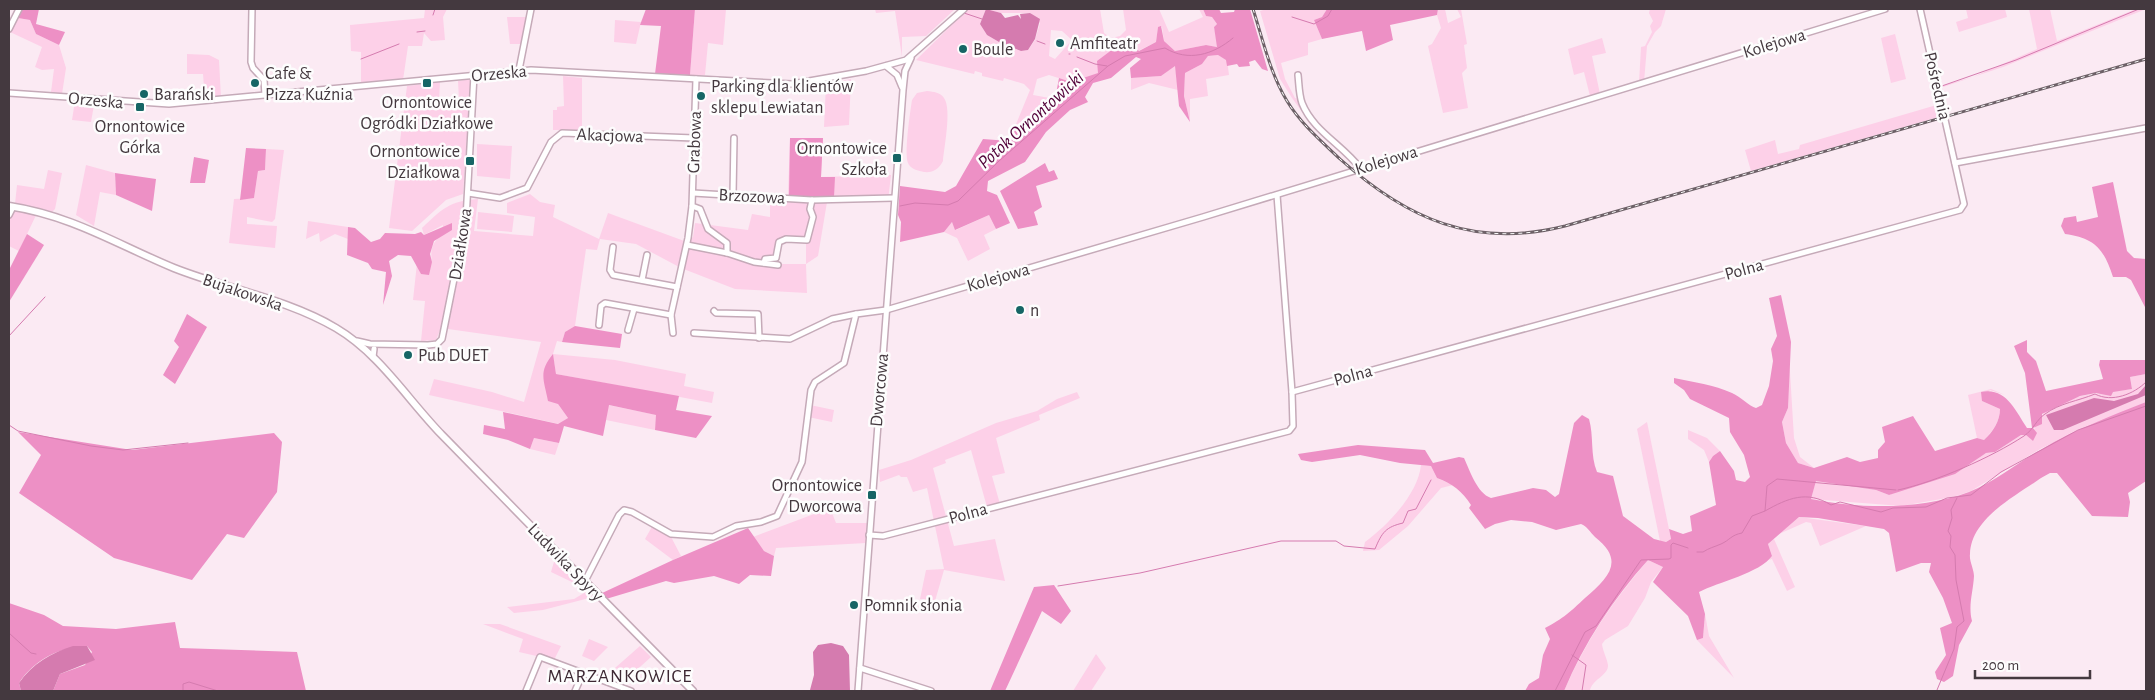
<svg xmlns="http://www.w3.org/2000/svg" width="2155" height="700" viewBox="0 0 2155 700" font-family="'Alegreya Sans',sans-serif">
  <rect width="100%" height="100%" fill="#fbeaf3"/>
  <g fill="#fdd0e8" fill-rule="evenodd">
    <path d="M425 9H447L443 17 445 40 431 41 424 33 422 46H408L403 80 361 84V52L351 51 350 25 424 18Z"/>
    <path d="M695 9H726L723 45 708 43 705 75H690Z"/>
    <path d="M875 9H955L926 36 902 37V57L895 11 876 13Z"/>
    <path d="M968 9H1100L1104 33 1111 38 1120 36 1126 30 1123 9H1159L1169 32 1203 17 1199 9H1203L1206 16 1212 17 1217 24 1214 27 1218 47 1206 45 1175 51 1164 41 1162 27H1158L1156 42 1138 51 1132 43 1099 73 1071 82 1049 75 1037 79 1033 95 1055 99 1014 129 1030 90 1024 84 1004 78 1003 81 982 76V73L975 71 974 74 916 60ZM986 9 1001 13H1030L1040 23 1035 40 1028 50 1021 51 999 42 987 35 980 24ZM1051 30 1062 31 1072 40 1055 59 1049 56Z"/>
    <path d="M1267 9H1327L1322 17 1314 20 1322 39 1308 43V55L1281 63 1285 79 1295 98 1299 99 1316 125 1355 161 1357 169 1313 127 1292 98 1280 79 1260 11Z"/>
    <path d="M1438 9H1445L1448 23 1461 17 1457 9H1461L1467 44 1464 45 1467 68 1462 73 1468 108 1443 113 1428 46 1432 44 1441 28 1437 15Z"/>
    <path d="M1650 9H1666L1661 26 1655 32 1647 46 1644 82 1639 83 1641 47 1645 46 1652 32 1650 26 1653 21 1649 13Z"/>
    <path d="M1966 9H2005L2007 17 1959 32 1956 22 1968 18Z"/>
    <path d="M2029 9H2050L2057 41 2136 9H2146L2003 67 1940 88V86L1973 77 2037 49Z"/>
    <path d="M507 17H529L524 44H510Z"/>
    <path d="M18 18 30 20 36 34 59 45 66 68 62 94 51 92 54 69 42 70 35 67 42 47 10 32Z"/>
    <path d="M615 20 641 22 636 44 614 42Z"/>
    <path d="M1895 34 1906 79 1891 83 1881 38Z"/>
    <path d="M1602 38 1606 53 1592 56 1600 94 1590 96 1584 72 1574 75 1568 49Z"/>
    <path d="M187 54 209 55 219 60 221 98 205 100 203 74H187Z"/>
    <path d="M1218 55 1227 60 1229 75 1206 79 1208 96 1190 99V122L1184 96 1185 73 1202 64 1208 56Z"/>
    <path d="M1175 65 1178 90 1149 83 1131 90V78L1161 76Z"/>
    <path d="M563 76 582 78V130H553V110H557V107L564 106Z"/>
    <path d="M471 79 463 194 446 200 412 231 389 228 407 86 440 82 439 101 459 100 458 81Z"/>
    <path d="M851 79 849 125 824 127 826 84Z"/>
    <path d="M927 91C934 92 940 92 944 98 952 109 944 148 943 161 939 169 933 173 924 172 919 171 910 169 908 163 904 153 910 113 912 100L917 93Z"/>
    <path d="M75 101 94 105 91 122 72 120Z"/>
    <path d="M1940 104 1942 116 1751 171 1745 150 1775 140 1778 154 1799 149 1800 145Z"/>
    <path d="M790 138H823L821 177 891 175 888 201 827 202 818 256 806 264 807 293 735 289 681 268 636 244 600 239 597 250 586 249 575 326 565 332 562 342 557 341 553 354 615 360 686 374 684 386 714 392 712 403 556 374 553 355 558 404 568 418 559 424 429 395 434 379 492 392 524 402 541 342 441 328 436 340 421 341 425 301 413 300 417 263 421 274 432 262C430 250 432 242 442 235L443 225 424 235 422 228C442 209 449 201 478 199L474 231 533 236 535 217 507 213V203L530 194 540 202 555 205 553 217 599 239 608 213 687 242 693 237 695 223 748 230 752 214 770 217V200L696 196 692 205 693 193 788 195ZM780 241 806 244V264H778Z"/>
    <path d="M477 144 512 146 510 179 477 176Z"/>
    <path d="M266 149 284 150 275 219 272 222 247 217V224L277 226 275 248 229 243 234 199 254 198 258 171 265 170Z"/>
    <path d="M86 165 115 173 116 195 100 192 94 226 76 215Z"/>
    <path d="M48 170 62 173 55 209 51 213 15 204 17 185 44 189Z"/>
    <path d="M14 209 37 213 19 251 9 246V220Z"/>
    <path d="M478 212 514 216 512 232 477 229Z"/>
    <path d="M989 215 996 229 984 235 990 249 968 261 957 238 944 232 952 222 956 230Z"/>
    <path d="M308 221 348 227V239L335 234 320 242 319 233 306 239Z"/>
    <path d="M1789 356 1794 438 1800 457 1814 468 1798 463 1786 443 1782 422 1788 408Z"/>
    <path d="M2146 374V402L2042 448 1971 491 1953 497 1901 506 1811 499 1816 480 1876 490 1889 495 1986 453 1995 452 2021 435H2026L2033 441C2033 394 2098 394 2132 389L2130 377Z"/>
    <path d="M1991 389 2005 395 1990 390 1982 401 2000 409C2000 421 1993 431 1984 440L1977 438 1968 395Z"/>
    <path d="M1077 392 1080 398 1039 415 1040 420 996 438 1005 473 992 476 1000 504 987 507 971 450 945 460 946 463 933 468 954 546 995 539 1005 581 944 570 935 601 920 599 926 570 944 569 927 488 913 492 907 477H901L899 475 880 482 879 470 911 460 996 423 1037 411 1057 399Z"/>
    <path d="M608 405 657 415 655 430 606 420Z"/>
    <path d="M810 405 834 410 832 422 808 417Z"/>
    <path d="M1647 422 1671 539 1666 542 1660 541 1637 429Z"/>
    <path d="M1688 430 1707 438 1720 451 1713 456 1709 462 1704 450 1688 439Z"/>
    <path d="M534 438 559 443 555 455 530 449Z"/>
    <path d="M1421 465 1431 466 1437 478 1453 485 1441 488 1408 526 1379 550 1363 551 1365 542C1388 525 1418 494 1421 465Z"/>
    <path d="M830 508 836 523H867L866 543 776 548 774 556 764 551 753 537Z"/>
    <path d="M1799 517 1866 526 1820 546 1811 523 1806 522 1779 534Z"/>
    <path d="M653 525 670 535 681 556 673 560 645 539Z"/>
    <path d="M1774 539 1795 587 1787 591 1772 559 1769 560 1772 556 1768 544Z"/>
    <path d="M556 555 597 596 543 610 514 613 507 607 574 599 584 593 574 583 551 572Z"/>
    <path d="M1648 560 1663 567 1651 582 1645 598 1628 626 1605 640 1602 644C1603 652 1607 658 1608 665 1609 675 1591 680 1590 691H1564C1585 642 1613 601 1648 560Z"/>
    <path d="M1705 614 1709 636 1734 678 1697 640 1703 638Z"/>
    <path d="M483 624H500L561 646 554 660 519 652 523 639Z"/>
    <path d="M589 639 608 647 594 661 582 656Z"/>
    <path d="M640 646 651 657 631 675 615 668Z"/>
    <path d="M1096 654 1106 668 1091 691H1073Z"/>
  </g>
  <g fill="#ed90c5">
    <path d="M22 9H39L36 24 65 32 59 45 36 34 30 20 18 18Z"/>
    <path d="M646 9H695L690 75 655 74 661 26 640 25Z"/>
    <path d="M1203 9H1219L1221 13 1234 12 1235 9H1250L1268 71 1262 69 1255 60 1249 62 1250 66 1239 67 1237 64 1227 66 1226 60 1218 55 1208 56 1202 64 1185 73 1184 96 1190 122 1179 106 1175 66 1161 76 1131 78 1130 68 1141 59 1136 57 1111 78 1093 83 1085 97 1088 102 1070 110 1046 132 1025 162 988 181 987 191 997 195 1010 223 996 229 989 215 955 230 952 222 944 232 900 242 901 222 898 215 900 186 945 192 956 186 983 139 1009 141 1014 129 1055 99 1059 78 1071 82 1098 73 1097 61 1125 40 1139 51 1156 42 1158 27 1161 26 1164 41 1175 51 1206 45 1217 47 1214 27 1217 24 1212 17 1206 16Z"/>
    <path d="M1327 9H1438L1437 15 1390 25 1393 40 1366 51 1362 31 1322 39 1314 20 1322 17Z"/>
    <path d="M790 138H823L821 177H835L834 197 789 196Z"/>
    <path d="M246 148 266 149 265 170 258 171 254 198 240 200Z"/>
    <path d="M194 157 209 160 205 183H190Z"/>
    <path d="M1045 163 1049 172 1054 170 1058 179 1036 186 1042 207 1034 212 1038 225 1018 229 1000 191Z"/>
    <path d="M115 173 156 179 152 211 116 195Z"/>
    <path d="M2113 182 2127 251 2134 258 2146 259V309L2131 280 2126 277H2113C2104 249 2095 238 2065 234L2061 226 2064 218 2076 216 2077 222 2098 217 2092 187Z"/>
    <path d="M452 223V230L434 241 430 254 432 262 429 275 421 274 411 256 398 255 389 261 392 276 383 305 386 272 372 269 368 263 347 255 348 227 355 228 371 242 380 239 385 233 415 234 421 232 424 235Z"/>
    <path d="M27 234 44 245 9 302V270Z"/>
    <path d="M1781 295 1791 342 1788 408 1782 422 1786 443 1798 463 1814 468 1847 457 1860 462 1878 458V450L1885 442 1882 427 1913 416 1935 451 1977 438 1984 440C1993 432 2000 421 2000 409L1982 401 1981 392C2006 387 2015 410 2027 428H2032L2025 373 2014 346 2027 340V352L2036 361 2046 391 2103 379 2099 365 2100 360H2146V374L2130 377 2132 389 2113 392 2111 396 2096 393 2080 396 2042 414V424L2033 428 2037 433 2033 441 2026 435H2021L1995 452 1986 453 1955 474 1889 495 1876 490 1816 481 1811 499C1861 509 1921 510 1969 492 1995 482 2018 462 2042 449 2074 430 2111 416 2146 402V481L2128 493 2130 502 2128 517 2092 516 2057 473H2050L2041 478C2016 496 1971 518 1970 554 1969 561 1974 569 1974 576 1973 593 1968 605 1972 621L1959 645 1953 676 1944 682 1937 679 1935 672 1946 655 1940 628 1952 623 1943 598 1929 572 1931 563H1921L1896 572 1889 533 1884 529 1818 518 1799 517 1768 544 1772 556C1760 573 1718 582 1699 592L1705 614 1703 638 1697 640 1688 616 1653 582 1663 567 1648 560C1613 599 1584 643 1564 691H1525L1529 684 1539 678 1543 655 1550 639 1545 628C1564 618 1570 612 1585 598 1608 578 1626 561 1595 537 1590 532 1587 526 1581 524L1556 530 1532 522 1511 520 1495 524 1485 529 1469 508 1471 505C1462 491 1453 484 1437 478L1431 466 1400 463 1360 455 1312 462 1301 460 1298 454 1358 445 1425 450 1433 463 1459 457 1464 458C1470 471 1477 493 1491 498L1533 488 1546 490 1555 497 1559 494 1574 423 1582 415 1589 419C1594 436 1590 455 1597 472L1613 476 1623 516 1654 539 1666 542 1671 539 1669 529 1683 534 1692 531 1690 516 1716 505 1709 462 1713 456 1720 451 1734 471 1736 480 1745 482 1750 477 1744 455 1730 432 1729 418 1690 399 1684 390 1674 383V378C1694 382 1714 385 1732 393 1741 397 1749 406 1756 408L1762 405 1769 386 1773 361 1771 349 1777 336 1769 298Z"/>
    <path d="M187 314 207 327 175 384 163 375 179 347 174 341Z"/>
    <path d="M575 326 622 334 620 348 562 342 565 332Z"/>
    <path d="M553 354 556 374 679 396 676 410 712 416 696 438 655 430 656 415 609 405 603 436 564 426 559 443 534 438 530 449 508 440 483 434 484 425 505 429 503 412 558 424 568 418 558 404 548 401C544 380 538 372 553 354Z"/>
    <path d="M18 432 132 450 274 433 282 442 277 492 244 538 227 534 192 580 114 558 19 493 41 455Z"/>
    <path d="M748 528 764 551 774 556 771 576 750 575 739 584 714 576 674 583 666 581 606 599 600 594 673 560Z"/>
    <path d="M1054 585 1071 611 1061 624 1042 611 1005 691H990L1034 587Z"/>
    <path d="M9 603 44 615 63 626 116 629 175 622 180 648 297 652 306 691H53L60 674 85 665 92 652 87 646C59 647 34 660 19 683L21 691H9Z"/>
  </g>
  <g fill="#d57baf">
    <path d="M986 9 1001 13 1005 18 1018 15 1021 19 1020 14 1030 13 1040 19 1035 39 1028 50 1021 51 999 42 987 35 980 24Z"/>
    <path d="M2146 385V395L2063 430H2054L2046 415 2094 398 2114 401 2138 394Z"/>
    <path d="M831 643 843 646 849 655 850 691 810 690 814 675 813 652 818 645Z"/>
    <path d="M73 646H87L95 660 60 674 53 691H21L19 683C32 664 51 653 73 646Z"/>
  </g>
  <g fill="none" stroke-linecap="round" stroke-linejoin="round">
    <g stroke="#d57baf" stroke-width="1">
      <path d="M964 13 982 19"/>
      <path d="M433 15 435 9"/>
      <path d="M1292 17 1314 24 1328 16 1332 9"/>
      <path d="M417 32 425 31"/>
      <path d="M1037 41 1045 44"/>
      <path d="M1069 54H1070"/>
      <path d="M1077 57 1095 64 1107 66"/>
      <path d="M361 59 399 44"/>
      <path d="M1939 87 2016 60 2139 9"/>
      <path d="M900 206 915 203 948 205 958 201 999 161 1108 66 1125 56 1165 48C1188 62 1213 55 1233 38"/>
      <path d="M9 336 45 297"/>
      <path d="M9 425 18 431 91 446 123 450 188 443"/>
      <path d="M1898 490C1936 482 1992 457 2024 436 2033 430 2037 419 2045 414 2060 403 2078 401 2095 394 2112 403 2134 394 2146 382"/>
      <path d="M1765 511C1788 498 1807 490 1831 505L1840 502 1881 512 1893 508 1926 507 1947 498 1971 495 2001 472 2078 430 2146 406"/>
      <path d="M1697 552H1703C1709 548 1714 547 1721 544 1730 540 1731 535 1742 533L1752 516 1765 511 1767 486 1777 479 1896 490"/>
      <path d="M1058 586 1140 573 1281 541H1336L1344 546 1375 549C1382 532 1386 527 1403 523L1408 511 1416 509 1431 480"/>
      <path d="M9 633 31 653 36 654"/>
      <path d="M1572 655 1586 665 1582 691"/>
      <path d="M1937 690 1954 649 1957 627 1964 621 1956 580 1955 555 1950 547 1951 536 1948 531 1952 518 1951 510 1957 498"/>
      <path d="M183 691V684L189 682 218 691"/>
      <path d="M1555 691 1585 632 1596 626 1641 560 1669 559 1671 558V545L1673 543 1688 548"/>
    </g>
    <g stroke="#c5aab8" stroke-width="8">
      <g id="minor">
        <path d="M252 9 251 62 253 68 264 80 265 95"/>
        <path d="M9 29 19 9"/>
        <path d="M886 66 897 75 902 87"/>
        <path d="M519 70 531 9"/>
        <path d="M1298 75C1299 84 1299 95 1302 103 1313 131 1343 145 1360 168"/>
        <path d="M696 79 692 206 700 209 708 229 727 243V253"/>
        <path d="M9 93 169 104 531 70 792 84 866 71 906 60 964 9"/>
        <path d="M1955 163 2146 128"/>
        <path d="M468 193 500 198 527 188 551 142 562 133 694 138"/>
        <path d="M693 193 812 200 894 198"/>
        <path d="M733 195 734 138"/>
        <path d="M1277 195 1292 392"/>
        <path d="M9 215 13 207"/>
        <path d="M687 245 727 253 754 262 778 265"/>
        <path d="M613 247 610 270 613 275 677 287"/>
        <path d="M764 263 765 259 776 258 779 242 786 239 807 240 813 217 810 209 812 200"/>
        <path d="M642 280 647 255"/>
        <path d="M714 311 716 313 758 314 759 338"/>
        <path d="M671 315 673 333"/>
        <path d="M599 325 601 306 605 303 671 315 688 238 692 206"/>
        <path d="M628 330 634 309"/>
        <path d="M694 333 790 339 832 319 856 314"/>
        <path d="M357 341 370 344 428 345 437 344 442 339 466 219 474 75"/>
        <path d="M373 357 374 349"/>
        <path d="M869 535 883 536 1289 431 1293 426 1292 392 1960 210 1964 204 1920 9"/>
        <path d="M585 581 619 515 624 510 632 512 671 534 713 537 736 526 761 522 777 516 802 462 811 390 815 382 844 363 856 314 886 310 1203 217 1885 9"/>
        <path d="M860 668 931 691"/>
        <path d="M526 691 540 657 631 691"/>
        <path d="M575 691 583 673"/>
        <path d="M858 691 903 90 905 71 911 58"/>
      </g>
    </g>
    <g stroke="#c5aab8" stroke-width="9">
      <path id="major" d="M9 206C73 216 116 244 174 268 227 289 287 299 336 328 380 354 407 399 442 435 526 521 609 606 693 691"/>
    </g>
    <use href="#minor" stroke="#fff" stroke-width="5"/>
    <use href="#major" stroke="#fff" stroke-width="6"/>
    <g stroke="#6d6167" stroke-width="3">
      <path id="rail" d="M1253 9C1263 40 1270 73 1287 101 1301 124 1321 141 1340 159 1407 219 1474 249 1565 226L2146 59"/>
    </g>
    <use href="#rail" stroke="#fdfdfd" stroke-width="1" stroke-dasharray="4" stroke-linecap="butt"/>
  </g>
  <g fill="#166565" stroke="#fdfdfd" stroke-width="2">
    <circle cx="1060" cy="43" r="5"/>
    <circle cx="963" cy="49" r="5"/>
    <circle cx="255" cy="83" r="5"/>
    <rect x="422" y="78" width="10" height="10" rx="2.5"/>
    <circle cx="144" cy="94" r="5"/>
    <circle cx="701" cy="96" r="5"/>
    <rect x="135" y="102" width="10" height="10" rx="2.5"/>
    <rect x="892" y="153" width="10" height="10" rx="2.5"/>
    <rect x="465" y="156" width="10" height="10" rx="2.5"/>
    <circle cx="1020" cy="310" r="5"/>
    <circle cx="408" cy="355" r="5"/>
    <rect x="867" y="490" width="10" height="10" rx="2.5"/>
    <circle cx="854" cy="605" r="5"/>
  </g>
  <g text-anchor="middle" stroke-width="5" stroke-linejoin="round" paint-order="stroke">
    <g font-size="18" fill="#44393f" stroke="#fdfdfd" text-anchor="start">
      <text x="1070" y="49">Amfiteatr</text>
      <text x="973" y="55">Boule</text>
      <text x="265" y="79">Cafe &amp;<tspan x="265" dy="21">Pizza Kuźnia</tspan></text>
      <text x="711" y="92">Parking dla klientów<tspan x="711" dy="21">sklepu Lewiatan</tspan></text>
      <text x="154" y="100">Barański</text>
      <text x="427" y="108" text-anchor="middle">Ornontowice<tspan x="427" dy="21">Ogródki Działkowe</tspan></text>
      <text x="140" y="132" text-anchor="middle">Ornontowice<tspan x="140" dy="21">Górka</tspan></text>
      <text x="887" y="154" text-anchor="end">Ornontowice<tspan x="887" dy="21">Szkoła</tspan></text>
      <text x="460" y="157" text-anchor="end">Ornontowice<tspan x="460" dy="21">Działkowa</tspan></text>
      <text x="1030" y="316">n</text>
      <text x="418" y="361">Pub DUET</text>
      <text x="862" y="491" text-anchor="end">Ornontowice<tspan x="862" dy="21">Dworcowa</tspan></text>
      <text x="864" y="611">Pomnik słonia</text>
    </g>
    <g font-size="18" fill="#44393f" stroke="#fdfdfd">
      <text transform="translate(1774 43) rotate(-17)" y="6">Kolejowa</text>
      <text transform="translate(499 73) rotate(-5)" y="6">Orzeska</text>
      <text transform="translate(1938 86) rotate(77)" y="6">Pośrednia</text>
      <text transform="translate(96 100) rotate(5)" y="6">Orzeska</text>
      <text transform="translate(610 135) rotate(2)" y="6">Akacjowa</text>
      <text transform="translate(694 142) rotate(-88)" y="6">Grabowa</text>
      <text transform="translate(1386 160) rotate(-17)" y="6">Kolejowa</text>
      <text transform="translate(752 196) rotate(3)" y="6">Brzozowa</text>
      <text transform="translate(460 244) rotate(-81)" y="6">Działkowa</text>
      <text transform="translate(1744 269) rotate(-15)" y="6">Polna</text>
      <text transform="translate(998 277) rotate(-16)" y="6">Kolejowa</text>
      <text transform="translate(243 292) rotate(19)" y="6">Bujakowska</text>
      <text transform="translate(1353 375) rotate(-15)" y="6">Polna</text>
      <text transform="translate(879 390) rotate(-85)" y="6">Dworcowa</text>
      <text transform="translate(968 513) rotate(-15)" y="6">Polna</text>
      <text transform="translate(566 562) rotate(46)" y="6">Ludwika Spyry</text>
    </g>
    <g font-size="19" font-style="italic" fill="#510038" stroke="#fdfdfd">
      <text transform="translate(1030 119) rotate(-42)" y="7">Potok Ornontowicki</text>
    </g>
    <g font-size="19" letter-spacing="1" fill="#3d2833" stroke="#fdfdfd">
      <text x="620" y="682">MARZANKOWICE</text>
    </g>
  </g>
  <rect width="2155" height="700" fill="none" stroke="#44393f" stroke-width="20"/>
  <path d="M1975 670v8h115v-8" fill="none" stroke="#44393f" stroke-width="2.5"/>
  <text x="1982" y="670" font-size="15" fill="#44393f" stroke="#fdfdfd" stroke-width="4" paint-order="stroke">200 m</text>
</svg>
